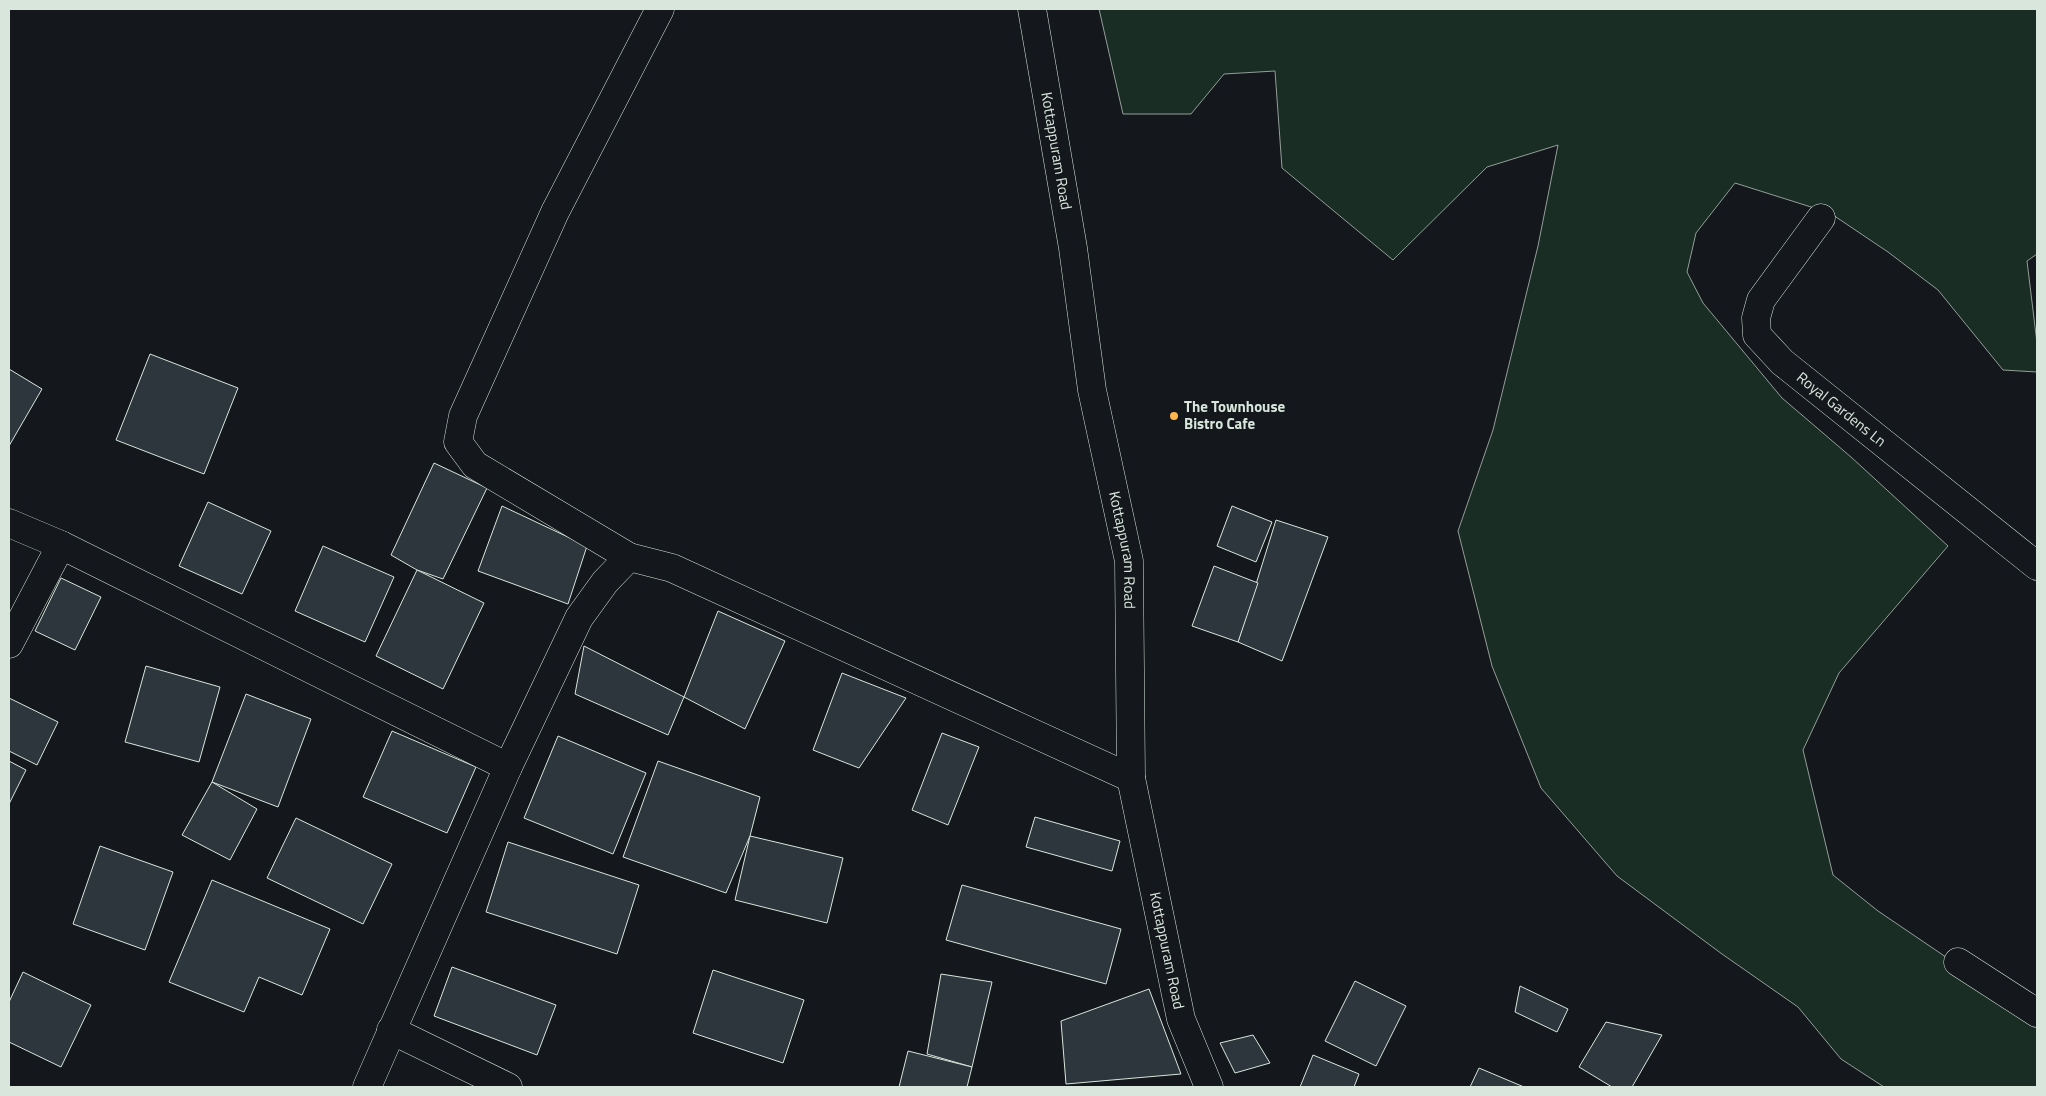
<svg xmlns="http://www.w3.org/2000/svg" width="2046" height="1096" viewBox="0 0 2046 1096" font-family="'Titillium Web',sans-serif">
  <rect width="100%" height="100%" fill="#14181c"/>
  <path fill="#1a2d24" stroke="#939e99" d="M1099 9H2037V254L2027 261 2037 343V372L2003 370 1938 290 1888 252 1830 213 1735 183 1696 233 1687 272 1703 303 1782 398 1851 457 1948 546 1839 673 1803 750 1833 875 1878 911 2027 1012 2037 1023V1087H1884L1841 1059 1798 1007 1722 954 1617 876 1541 788 1492 666 1458 531 1493 430 1538 246 1558 145 1487 167 1393 260 1282 168 1275 71 1224 74 1191 114H1123Z"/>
  <g fill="#2c363c" stroke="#d8e6dc">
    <path d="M150 354 238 388 204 474 116 440Z"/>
    <path d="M9 369 42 389 9 446Z"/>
    <path d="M434 463 487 488 443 579 417 570 391 555Z"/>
    <path d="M208 502 271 531 242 594 179 566Z"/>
    <path d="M502 506 587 546 568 604 478 571Z"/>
    <path d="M1232 506 1272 522 1256 562 1217 546Z"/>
    <path d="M1276 520 1328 537 1282 661 1238 642Z"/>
    <path d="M323 546 394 577 365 642 295 611Z"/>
    <path d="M1214 566 1258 583 1238 642 1192 626Z"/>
    <path d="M417 570 484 603 443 689 376 656Z"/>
    <path d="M61 578 101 597 75 650 35 631Z"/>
    <path d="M718 611 785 641 745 729 684 697Z"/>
    <path d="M584 646 684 697 668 735 575 694Z"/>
    <path d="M146 666 220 687 199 762 125 742Z"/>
    <path d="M842 673 906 698 859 768 813 750Z"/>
    <path d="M246 694 311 719 278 807 212 782Z"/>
    <path d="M9 698 58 722 37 765 9 751Z"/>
    <path d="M392 731 476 767 447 833 363 797Z"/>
    <path d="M942 733 979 747 948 825 912 810Z"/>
    <path d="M558 736 646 773 613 854 524 818Z"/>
    <path d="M9 761 26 770 9 804Z"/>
    <path d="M658 761 760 797 750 836 726 893 623 857Z"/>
    <path d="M212 782 257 809 230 860 182 835Z"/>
    <path d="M1035 817 1120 841 1112 871 1026 847Z"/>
    <path d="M296 818 392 864 363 924 267 878Z"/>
    <path d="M750 836 843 858 827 923 735 900Z"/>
    <path d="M508 842 639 885 617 954 486 912Z"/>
    <path d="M100 846 173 872 145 950 73 924Z"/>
    <path d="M212 880 330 929 302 995 259 977 244 1012 169 982Z"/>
    <path d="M962 885 1121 929 1106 984 946 940Z"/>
    <path d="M452 967 556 1005 537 1055 434 1016Z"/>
    <path d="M713 970 804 1000 783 1063 693 1033Z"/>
    <path d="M23 972 91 1005 61 1067 9 1042V1002Z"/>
    <path d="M941 974 992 982 972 1067 927 1054Z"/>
    <path d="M1355 981 1406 1006 1376 1066 1325 1041Z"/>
    <path d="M1520 986 1568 1009 1557 1032 1515 1012Z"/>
    <path d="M1149 989 1181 1074 1066 1084 1061 1021Z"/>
    <path d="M1606 1022 1662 1035 1632 1087H1612L1579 1067Z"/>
    <path d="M1253 1035 1270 1063 1235 1073 1220 1043Z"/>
    <path d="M908 1051 972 1067 967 1087H899Z"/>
    <path d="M1313 1055 1359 1074 1354 1087H1300Z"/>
    <path d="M1479 1068 1524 1087H1470Z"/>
  </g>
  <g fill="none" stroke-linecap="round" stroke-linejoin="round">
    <g stroke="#d8e6dc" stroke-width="29">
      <g id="minor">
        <path id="s1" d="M1821 218 1761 300 1756 318 1757 335 1782 362 2037 566"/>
        <path d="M9 523 61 545 508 767"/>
        <path d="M629 557 475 465 458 442 463 416 555 212 660 9"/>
        <path d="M9 644 61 545"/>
        <path d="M1958 962 2037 1013"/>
        <path d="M391 1030 508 1087"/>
      </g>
    </g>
    <g stroke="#d8e6dc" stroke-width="29">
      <g id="tertiary">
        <path id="s2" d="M1032 9 1073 248 1092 390 1129 561 1131 778 1181 1019 1209 1087"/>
        <path d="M367 1087 508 767 579 618 605 582 629 557 672 568 1131 778"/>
      </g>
    </g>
    <use href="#minor" stroke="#14181c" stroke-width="28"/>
    <use href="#tertiary" stroke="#14181c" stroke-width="28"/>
  </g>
  <circle fill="#ffb74d" stroke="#14181c" stroke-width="2" cx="1174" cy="416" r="5"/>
  <g text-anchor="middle" stroke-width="4" stroke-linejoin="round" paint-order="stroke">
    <g font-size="15" fill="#d8e6dc" stroke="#14181c">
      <text dy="5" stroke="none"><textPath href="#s2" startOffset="144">Kottappuram Road</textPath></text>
      <text dy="5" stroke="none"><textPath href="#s1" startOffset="250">Royal Gardens Ln</textPath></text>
      <text dy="5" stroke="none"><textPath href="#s2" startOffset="549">Kottappuram Road</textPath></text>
      <text dy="5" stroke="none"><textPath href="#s2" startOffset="954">Kottappuram Road</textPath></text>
    </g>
    <g font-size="15" font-weight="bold" fill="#d8e6dc" stroke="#14181c" text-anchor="start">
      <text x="1184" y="412">The Townhouse<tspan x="1184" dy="17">Bistro Cafe</tspan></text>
    </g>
  </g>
  <rect width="2046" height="1096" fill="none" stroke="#d8e6dc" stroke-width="20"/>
</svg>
